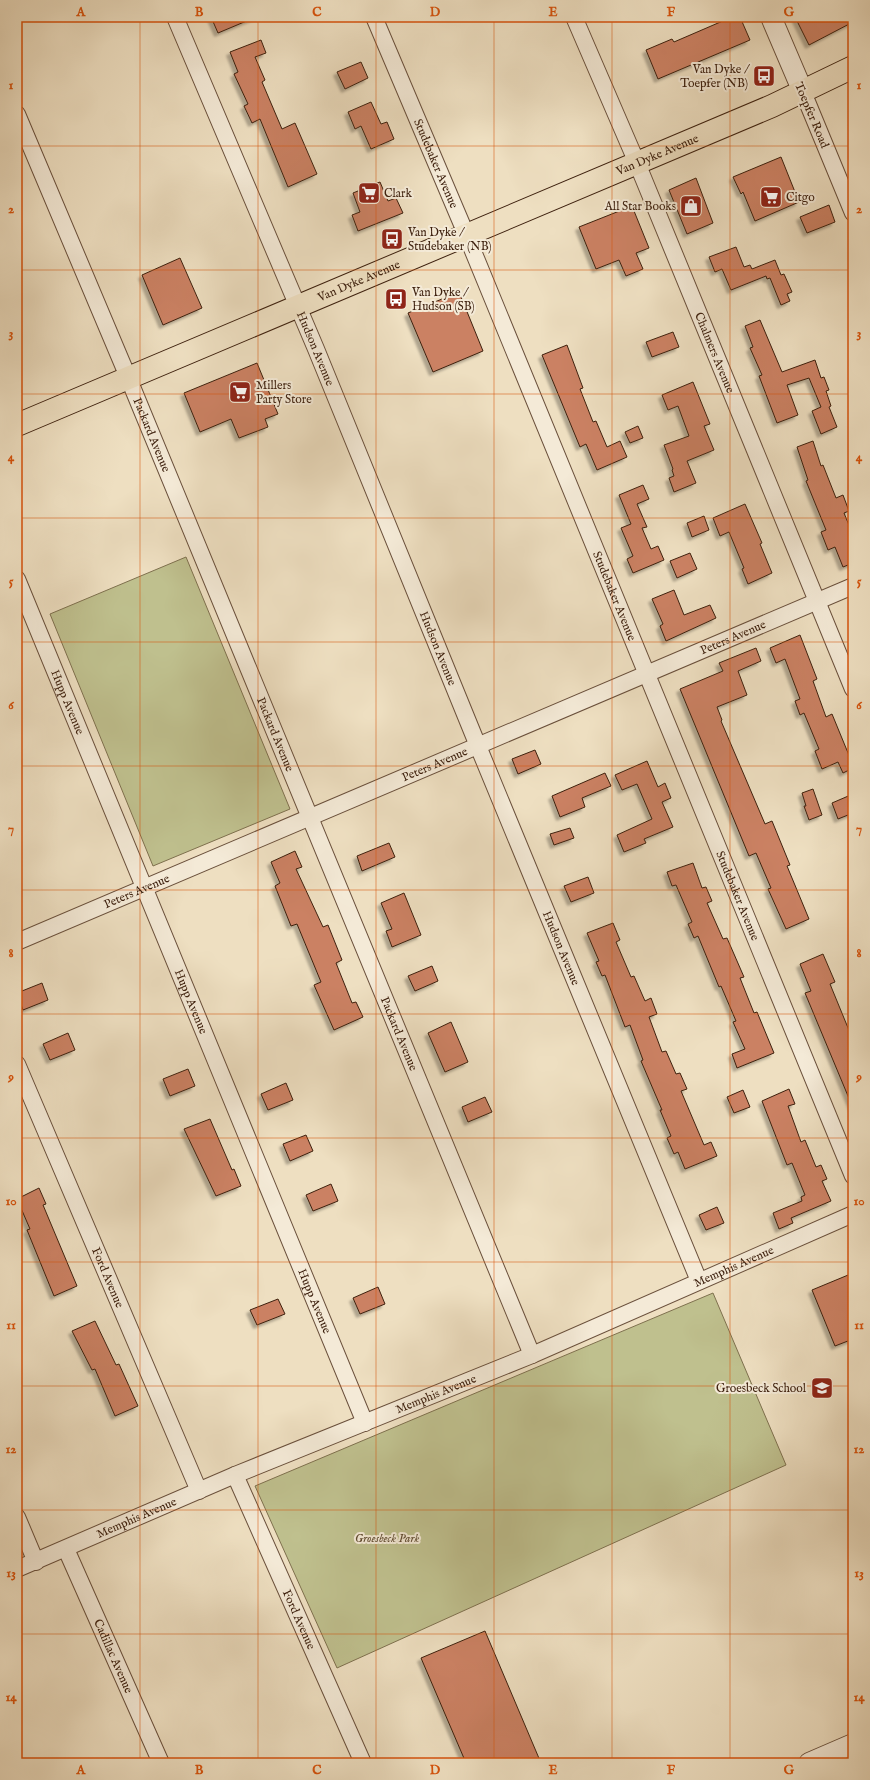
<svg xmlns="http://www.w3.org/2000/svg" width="870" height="1780" viewBox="0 0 870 1780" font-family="'IM FELL English',serif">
  <defs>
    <filter id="shadow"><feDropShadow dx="-3.5" dy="3.5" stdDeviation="1" flood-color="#0004"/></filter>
  </defs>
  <rect width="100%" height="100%" fill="#eedfc1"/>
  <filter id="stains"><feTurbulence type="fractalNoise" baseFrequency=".005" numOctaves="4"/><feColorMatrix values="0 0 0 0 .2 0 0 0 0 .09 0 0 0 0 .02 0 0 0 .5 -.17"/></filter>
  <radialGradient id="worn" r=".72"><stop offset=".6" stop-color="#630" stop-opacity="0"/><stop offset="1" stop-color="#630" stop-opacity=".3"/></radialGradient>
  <g fill="#bfc08e" stroke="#7e704e">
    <path d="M186 557 290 809 153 866 50 614Z"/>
    <path d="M713 1293 786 1465 337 1668 255 1486Z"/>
  </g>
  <g fill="#cb8163" stroke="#3e210f" filter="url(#shadow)">
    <path d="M211 17H256L218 33Z"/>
    <path d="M732 17H740L750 40 658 79 646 50 672 39 674 42Z"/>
    <path d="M795 17H853V22L809 45Z"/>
    <path d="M261 40 266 53 255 57 265 80 262 82 282 129 295 123 317 174 288 187 260 119 252 123 244 106 248 104 234 74 238 72 230 52Z"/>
    <path d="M361 62 368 78 345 89 337 72Z"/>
    <path d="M371 102 381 124 387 122 394 139 371 149 361 126 355 129 348 112Z"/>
    <path d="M781 157 799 202 755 221 743 192 741 194 733 177Z"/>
    <path d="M696 178 713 223 687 234 669 190Z"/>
    <path d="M380 182 388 201 396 198 403 213 358 231 352 215 360 212 353 193Z"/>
    <path d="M829 205 835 222 807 233 800 217Z"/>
    <path d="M632 206 649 248 636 253 643 269 626 276 619 260 596 269 579 227Z"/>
    <path d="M736 247 744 267 750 265 752 269 775 260 781 275 784 274 792 292 787 294 790 301 781 305 770 278 767 279 766 276 731 290 722 269 715 272 709 257Z"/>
    <path d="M180 258 202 308 163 325 142 275Z"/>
    <path d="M459 292 483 351 433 372 408 313Z"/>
    <path d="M760 320 782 372 815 360 821 378 824 377 829 390 826 391 831 406 829 407 837 427 821 434 812 411 821 407 809 378 787 385 798 415 777 423 759 376 762 375 750 348 753 347 745 326Z"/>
    <path d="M673 332 679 347 652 357 646 342Z"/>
    <path d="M567 345 583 388 580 389 593 422 596 421 607 447 620 441 627 457 597 470 586 444 580 447 542 355Z"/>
    <path d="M257 363 278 414 265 419 268 427 239 438 231 419 200 432 184 393Z"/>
    <path d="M693 382 710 424 704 426 714 450 687 461 696 483 674 492 669 478 674 476 672 470 673 469 664 445 689 436 678 406 668 410 662 395Z"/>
    <path d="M638 426 643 438 630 443 625 432Z"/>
    <path d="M813 441 821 466 823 465 836 498 843 495 849 511 844 513 853 535V563L843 567 835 547 828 550 821 532 826 530 806 481 808 480 797 447Z"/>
    <path d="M643 485 649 499 637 504 647 527 642 528 651 549 658 546 664 560 633 573 627 559 633 556 621 528 631 524 619 495Z"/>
    <path d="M745 504 762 543 760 544 772 573 748 584 742 569 744 568 729 532 720 536 713 518Z"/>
    <path d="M704 516 709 530 692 537 687 523Z"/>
    <path d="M690 553 697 569 677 578 670 561Z"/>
    <path d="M674 590 684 615 710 605 716 618 666 641 660 626 663 624 652 599Z"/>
    <path d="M800 635 817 679 813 681 826 717 832 714 853 765V768L843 773 838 762 822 769 815 751 819 749 804 713 800 715 795 701 800 699 785 659 776 663 770 648Z"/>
    <path d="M756 648 761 661 738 671 747 695 717 707 722 720 721 721 765 824 772 821 790 865 787 866 809 919 786 929 768 889 771 888 756 853 749 856 680 689 723 671 719 663Z"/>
    <path d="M535 750 541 764 518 774 512 759Z"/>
    <path d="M647 761 658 787 665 783 671 798 662 802 673 827 644 839 646 843 624 852 617 835 652 819 637 784 622 790 615 775Z"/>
    <path d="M605 773 611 786 582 798 585 807 560 817 552 796Z"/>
    <path d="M813 789 822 815 809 820 804 806H806L802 793Z"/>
    <path d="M853 794V813L838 819 832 803Z"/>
    <path d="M570 828 574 838 554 845 550 834Z"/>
    <path d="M389 843 395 857 362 871 357 856Z"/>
    <path d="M295 851 302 867 296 869 323 927 328 925 342 960 336 963 352 1003 356 1002 363 1017 334 1030 314 985 321 982 297 924 291 926 275 886 280 883 271 862Z"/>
    <path d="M693 863 702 888 706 887 712 901 707 903 723 939 727 938 744 977 740 978 754 1013 757 1012 774 1053 737 1068 732 1054 745 1049 733 1022 736 1021 721 986 719 987 698 936 694 938 688 924 692 922 676 885 672 886 667 872Z"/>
    <path d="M588 877 594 893 571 902 564 886Z"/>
    <path d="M404 893 421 935 392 947 386 931 392 929 381 903Z"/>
    <path d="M613 923 620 940 616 942 631 977 634 976 645 1001 651 998 657 1014 649 1017 662 1052 666 1051 676 1074 680 1073 687 1089 681 1091 704 1145 711 1142 717 1156 685 1169 678 1152 674 1154 667 1138 671 1136 660 1110H662L641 1061 643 1060 630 1025 625 1027 605 975 602 976 596 962 599 961 587 933Z"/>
    <path d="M823 954 835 982 830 984 853 1040V1108L805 993 811 991 800 964Z"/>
    <path d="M432 966 438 981 415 991 408 976Z"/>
    <path d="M42 983 48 1000 23 1010 17 993Z"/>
    <path d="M451 1022 468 1062 445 1072 428 1033Z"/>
    <path d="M68 1033 75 1050 50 1060 43 1044Z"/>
    <path d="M188 1069 195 1086 170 1096 163 1079Z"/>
    <path d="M286 1083 293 1100 268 1110 261 1094Z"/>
    <path d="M789 1089 795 1104 788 1106 801 1142 805 1140 816 1167 821 1165 827 1179 822 1181 831 1201 791 1218 793 1223 779 1229 773 1213 802 1201 801 1197 805 1195 792 1163 787 1165 762 1101Z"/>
    <path d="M743 1090 750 1107 734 1113 727 1097Z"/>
    <path d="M485 1097 492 1112 468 1122 462 1107Z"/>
    <path d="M210 1119 232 1170 234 1169 241 1186 216 1196 184 1129Z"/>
    <path d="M306 1135 313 1151 290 1161 283 1144Z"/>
    <path d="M331 1184 338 1201 313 1211 306 1195Z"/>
    <path d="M39 1188 46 1204 43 1205 77 1286 54 1296 27 1230 30 1229 17 1199Z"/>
    <path d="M717 1207 724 1223 706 1230 699 1215Z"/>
    <path d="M853 1273V1339L835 1346 812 1290Z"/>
    <path d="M378 1287 385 1304 360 1314 353 1298Z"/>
    <path d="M278 1299 285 1314 257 1325 250 1310Z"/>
    <path d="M95 1321 116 1365 119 1364 138 1406 115 1416 95 1369 92 1370 72 1331Z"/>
    <path d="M485 1631 541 1763H466L421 1658Z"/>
  </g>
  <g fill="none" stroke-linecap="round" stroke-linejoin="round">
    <g stroke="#6a503c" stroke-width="18">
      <g id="minor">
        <path id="s1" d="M175 17 316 349 478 746 699 1281"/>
        <path id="s2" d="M374 17 466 234 853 1176"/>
        <path id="s3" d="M574 17 637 163 853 689"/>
        <path d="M803 92 853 213"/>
        <path id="s4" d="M17 114 128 377 532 1355"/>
        <path id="s5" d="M17 579 365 1423"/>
        <path id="s6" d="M17 942 853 586"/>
        <path id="s7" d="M17 1064 199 1491"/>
        <path id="s8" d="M235 1475 363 1763"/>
        <path d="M17 1517 36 1562"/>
        <path id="s9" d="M66 1549 161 1763"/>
        <path id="s10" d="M17 1569 235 1475 532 1355 853 1214"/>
      </g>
    </g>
    <g stroke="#6a503c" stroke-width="22">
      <g id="tertiary">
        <path d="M771 17 803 92"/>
        <path d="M809 1763 853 1744"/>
      </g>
    </g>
    <g stroke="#3e210f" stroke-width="24">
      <g id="primary">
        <path id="s11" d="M17 425 772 106 853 67"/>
      </g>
    </g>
    <use href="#minor" stroke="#f4ead7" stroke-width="16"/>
    <use href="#tertiary" stroke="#f4ead7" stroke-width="20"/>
    <use href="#primary" stroke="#eedfc1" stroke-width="22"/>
  </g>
  <path fill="none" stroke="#d7530c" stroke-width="1" stroke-opacity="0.55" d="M140 17V1763M258 17V1763M376 17V1763M494 17V1763M612 17V1763M730 17V1763M17 146H853M17 270H853M17 394H853M17 518H853M17 642H853M17 766H853M17 890H853M17 1014H853M17 1138H853M17 1262H853M17 1386H853M17 1510H853M17 1634H853"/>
  <defs>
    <g id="bus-square" transform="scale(1.15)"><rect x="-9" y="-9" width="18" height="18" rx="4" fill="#8f2418" stroke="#f4ead7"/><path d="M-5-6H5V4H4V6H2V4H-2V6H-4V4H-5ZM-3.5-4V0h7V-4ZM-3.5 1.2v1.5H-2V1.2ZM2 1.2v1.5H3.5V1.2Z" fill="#fff"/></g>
    <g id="supermarket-square" transform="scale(1.15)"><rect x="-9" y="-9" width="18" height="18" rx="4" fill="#8f2418" stroke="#f4ead7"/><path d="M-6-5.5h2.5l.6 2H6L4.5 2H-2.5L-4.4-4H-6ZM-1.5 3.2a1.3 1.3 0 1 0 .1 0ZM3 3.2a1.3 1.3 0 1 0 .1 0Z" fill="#fff"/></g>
    <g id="shop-square" transform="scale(1.15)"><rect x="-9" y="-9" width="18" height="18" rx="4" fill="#8f2418" stroke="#f4ead7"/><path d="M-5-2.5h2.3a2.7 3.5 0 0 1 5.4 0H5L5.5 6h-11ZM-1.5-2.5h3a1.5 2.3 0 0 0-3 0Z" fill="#fff"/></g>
    <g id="school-square" transform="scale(1.15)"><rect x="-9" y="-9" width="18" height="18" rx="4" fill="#8f2418" stroke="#f4ead7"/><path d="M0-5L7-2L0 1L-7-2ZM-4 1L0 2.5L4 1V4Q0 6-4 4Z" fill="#fff"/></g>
  </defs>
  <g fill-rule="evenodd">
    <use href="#bus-square" x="764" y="76"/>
    <use href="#supermarket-square" x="369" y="193"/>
    <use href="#supermarket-square" x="771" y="197"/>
    <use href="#shop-square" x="691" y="206"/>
    <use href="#bus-square" x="392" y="239"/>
    <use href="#bus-square" x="396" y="299"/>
    <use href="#supermarket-square" x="240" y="392"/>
    <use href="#school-square" x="822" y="1388"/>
  </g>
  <g text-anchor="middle" stroke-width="4" stroke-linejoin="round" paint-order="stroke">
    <g font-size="12" fill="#3e210f" stroke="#f4ead7" text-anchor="start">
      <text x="748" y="73" text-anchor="end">Van Dyke /<tspan x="748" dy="14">Toepfer (NB)</tspan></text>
      <text x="384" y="197">Clark</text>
      <text x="786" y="201">Citgo</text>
      <text x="676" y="210" text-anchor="end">All Star Books</text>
      <text x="408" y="236">Van Dyke /<tspan x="408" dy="14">Studebaker (NB)</tspan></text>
      <text x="412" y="296">Van Dyke /<tspan x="412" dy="14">Hudson (SB)</tspan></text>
      <text x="256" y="389">Millers<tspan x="256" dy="14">Party Store</tspan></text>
      <text x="806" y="1392" text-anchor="end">Groesbeck School</text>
    </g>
    <g font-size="12" fill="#3e210f" stroke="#f4ead7">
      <text transform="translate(812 115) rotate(67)" y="4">Toepfer Road</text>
      <text dy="4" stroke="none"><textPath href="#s11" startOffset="695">Van Dyke Avenue</textPath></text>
      <text dy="4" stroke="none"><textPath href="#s2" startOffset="159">Studebaker Avenue</textPath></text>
      <text dy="4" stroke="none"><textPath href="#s11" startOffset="371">Van Dyke Avenue</textPath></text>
      <text dy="4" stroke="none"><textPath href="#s1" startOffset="360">Hudson Avenue</textPath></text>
      <text dy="4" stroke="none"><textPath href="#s3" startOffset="364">Chalmers Avenue</textPath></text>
      <text dy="4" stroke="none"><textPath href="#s4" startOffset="348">Packard Avenue</textPath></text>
      <text dy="4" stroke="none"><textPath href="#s2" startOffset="627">Studebaker Avenue</textPath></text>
      <text dy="4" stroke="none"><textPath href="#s6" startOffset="778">Peters Avenue</textPath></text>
      <text dy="4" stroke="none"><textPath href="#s1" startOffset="684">Hudson Avenue</textPath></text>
      <text dy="4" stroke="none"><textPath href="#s5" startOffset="133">Hupp Avenue</textPath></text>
      <text dy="4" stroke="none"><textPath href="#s4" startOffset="672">Packard Avenue</textPath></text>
      <text dy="4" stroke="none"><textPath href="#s6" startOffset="454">Peters Avenue</textPath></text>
      <text dy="4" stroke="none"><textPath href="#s6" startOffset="130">Peters Avenue</textPath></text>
      <text dy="4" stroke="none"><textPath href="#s2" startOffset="951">Studebaker Avenue</textPath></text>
      <text dy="4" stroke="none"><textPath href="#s1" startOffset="1008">Hudson Avenue</textPath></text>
      <text dy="4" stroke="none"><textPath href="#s5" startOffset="457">Hupp Avenue</textPath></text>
      <text dy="4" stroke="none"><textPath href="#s4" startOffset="996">Packard Avenue</textPath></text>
      <text dy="4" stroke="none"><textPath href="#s10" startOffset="778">Memphis Avenue</textPath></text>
      <text dy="4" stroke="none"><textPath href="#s7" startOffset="232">Ford Avenue</textPath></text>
      <text dy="4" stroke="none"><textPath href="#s5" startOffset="781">Hupp Avenue</textPath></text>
      <text dy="4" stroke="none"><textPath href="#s10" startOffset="454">Memphis Avenue</textPath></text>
      <text dy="4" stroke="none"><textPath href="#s10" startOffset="130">Memphis Avenue</textPath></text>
      <text dy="4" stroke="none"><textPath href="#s8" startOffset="158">Ford Avenue</textPath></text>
      <text dy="4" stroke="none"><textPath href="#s9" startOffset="117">Cadillac Avenue</textPath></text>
    </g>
    <g font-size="12" font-style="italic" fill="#5e492f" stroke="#f4ead7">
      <text x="387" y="1542">Groesbeck Park</text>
    </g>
  </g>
  <rect width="870" height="1780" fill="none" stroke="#eedfc1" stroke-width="44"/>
  <rect x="22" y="22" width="826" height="1736" fill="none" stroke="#d7530c" stroke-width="1.5"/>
  <g font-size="13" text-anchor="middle" font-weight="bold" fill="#d7530c">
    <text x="81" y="16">A</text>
    <text x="199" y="16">B</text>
    <text x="317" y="16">C</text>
    <text x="435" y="16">D</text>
    <text x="553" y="16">E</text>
    <text x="671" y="16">F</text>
    <text x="789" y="16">G</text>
    <text x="11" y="89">1</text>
    <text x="859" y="89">1</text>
    <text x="11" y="213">2</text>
    <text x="859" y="213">2</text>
    <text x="11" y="337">3</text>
    <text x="859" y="337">3</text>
    <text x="11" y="461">4</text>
    <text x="859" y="461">4</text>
    <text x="11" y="585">5</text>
    <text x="859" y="585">5</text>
    <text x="11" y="709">6</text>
    <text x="859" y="709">6</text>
    <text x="11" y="833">7</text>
    <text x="859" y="833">7</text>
    <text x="11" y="957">8</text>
    <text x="859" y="957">8</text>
    <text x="11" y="1081">9</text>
    <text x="859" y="1081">9</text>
    <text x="11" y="1205">10</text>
    <text x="859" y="1205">10</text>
    <text x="11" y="1329">11</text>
    <text x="859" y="1329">11</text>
    <text x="11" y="1453">12</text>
    <text x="859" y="1453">12</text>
    <text x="11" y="1577">13</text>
    <text x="859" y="1577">13</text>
    <text x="11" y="1701">14</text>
    <text x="859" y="1701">14</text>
    <text x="81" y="1774">A</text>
    <text x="199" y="1774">B</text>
    <text x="317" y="1774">C</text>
    <text x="435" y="1774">D</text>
    <text x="553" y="1774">E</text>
    <text x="671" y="1774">F</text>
    <text x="789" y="1774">G</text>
  </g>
  <rect width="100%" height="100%" filter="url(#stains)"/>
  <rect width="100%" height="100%" fill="url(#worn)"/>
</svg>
